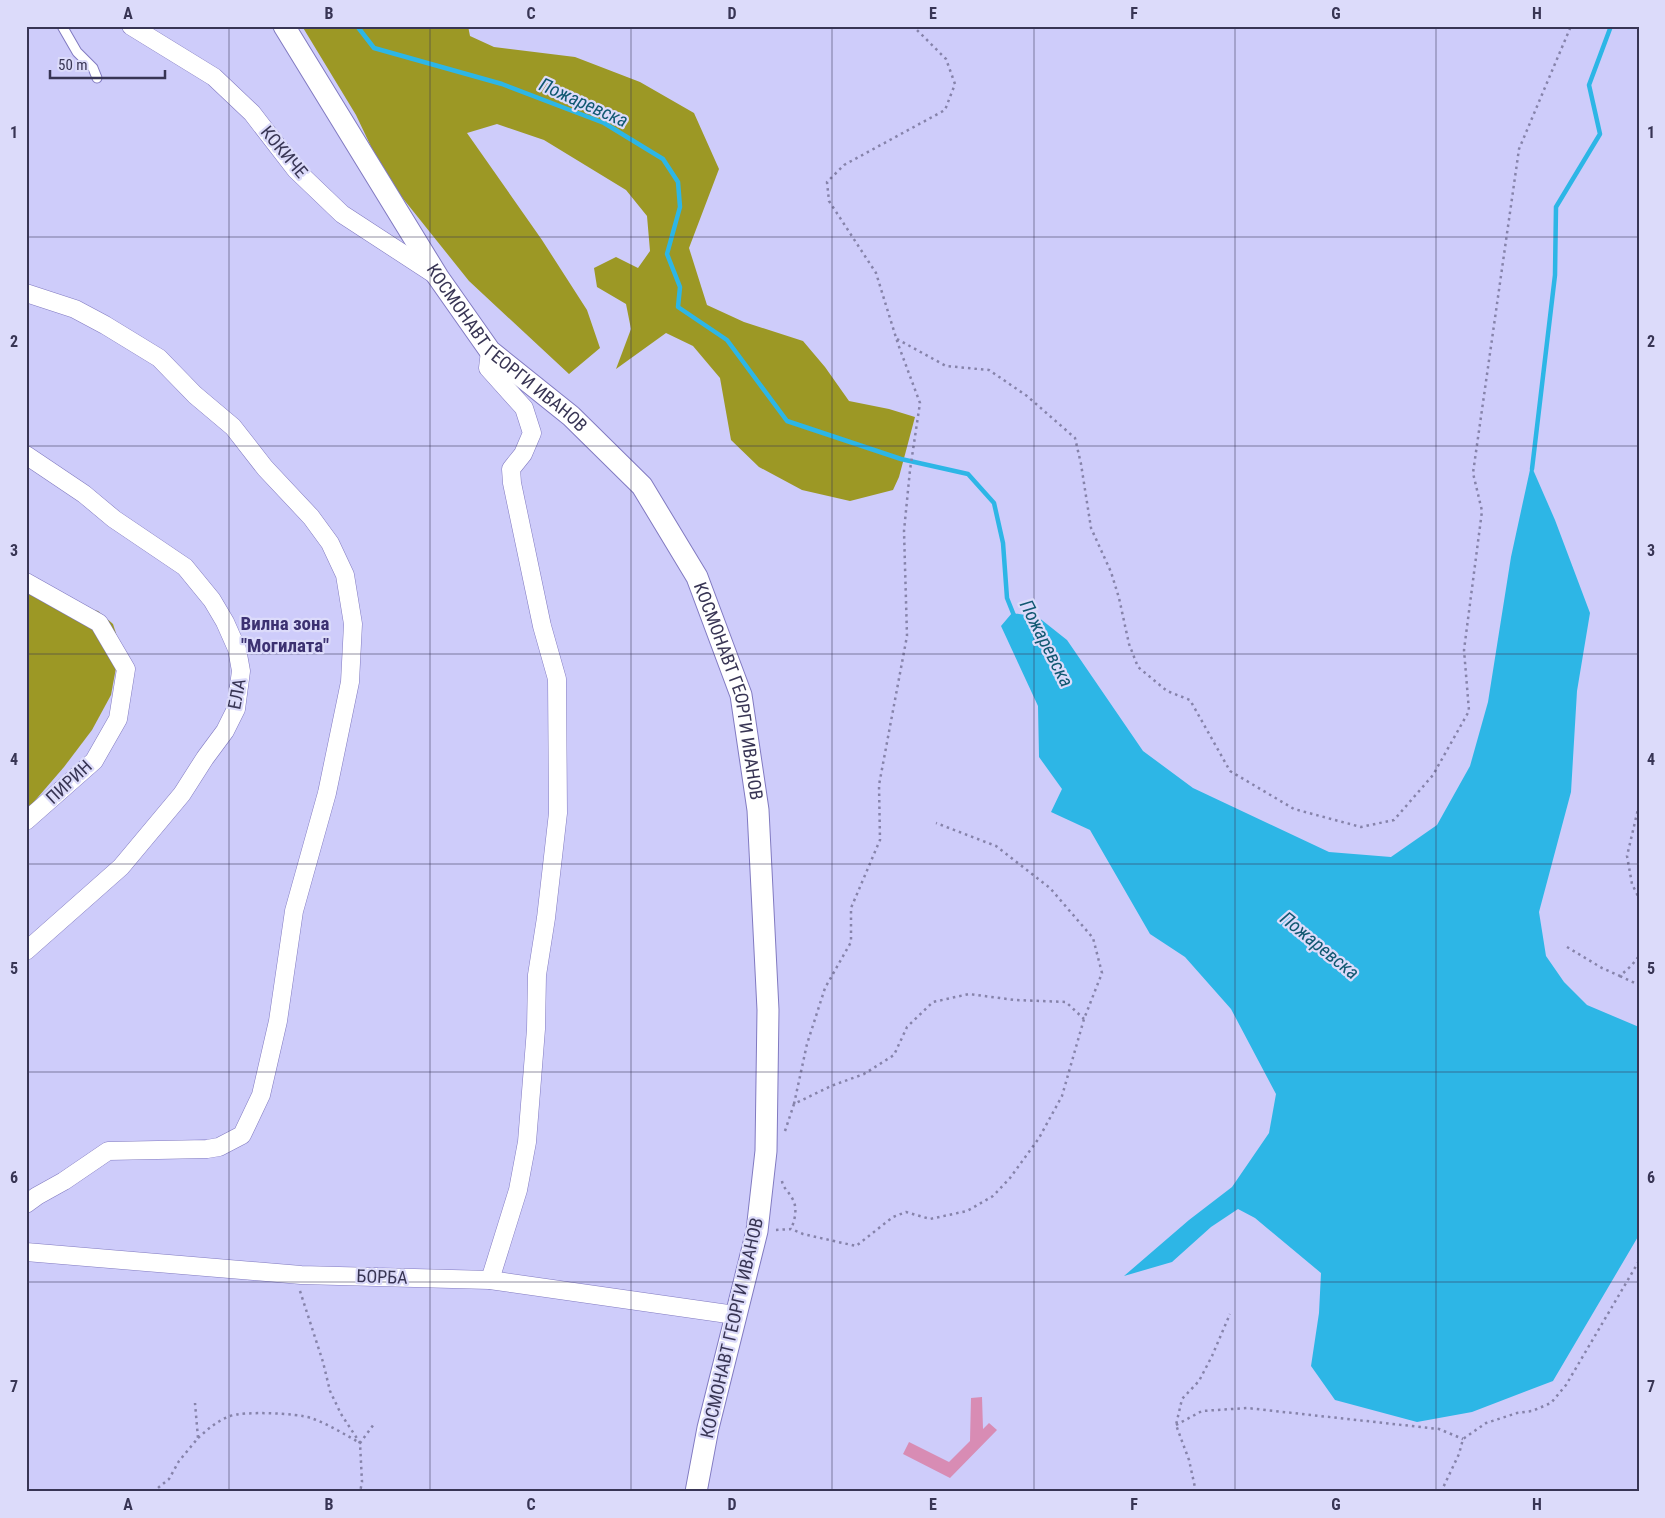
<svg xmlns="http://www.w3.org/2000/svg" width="1665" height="1518" viewBox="0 0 1665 1518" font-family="'Roboto Condensed',sans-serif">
  <rect width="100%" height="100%" fill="#ceccfa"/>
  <g fill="#9c9825">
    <path d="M302 26H468L470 36 494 47 575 57 640 82 694 113 719 169 689 248 707 305 744 322 803 341 825 367 849 401 889 409 915 417 899 477 893 490 850 501 802 490 759 467 731 440 720 378 693 346 666 333 616 369 631 329 626 304 597 287 594 268 616 257 638 268 650 251 647 216 626 190 544 140 497 124 467 133 542 240 587 310 600 348 569 374 469 281 385 176 356 115Z"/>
    <path d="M26 591 98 611 113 624 120 646 111 695 92 730 64 767 26 811Z"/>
  </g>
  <path fill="#2db6e6" d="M1531 465 1555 520 1590 613 1577 691 1571 792 1539 912 1546 956 1564 982 1587 1005 1639 1027V1235L1553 1381 1472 1412 1417 1422 1335 1400 1311 1366 1319 1313 1321 1273 1255 1218 1238 1209 1211 1227 1172 1262 1124 1276 1189 1220 1232 1187 1269 1133 1276 1094 1231 1009 1185 957 1150 934 1090 830 1051 812 1062 789 1039 757 1038 706 1001 626 1012 613 1038 617 1067 640 1143 751 1193 788 1329 852 1391 857 1437 825 1470 766 1488 702 1511 557Z"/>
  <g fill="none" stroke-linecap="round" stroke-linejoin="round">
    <g stroke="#2db6e6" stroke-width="4.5">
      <path d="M357 26 374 48 502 84 604 123 663 159 678 182 680 207 667 254 680 287 678 307 727 340 787 421 901 459 968 474 994 503 1003 543 1007 598 1015 618"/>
      <path d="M1532 469 1555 275 1556 207 1600 134 1589 85 1611 26"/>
    </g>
  </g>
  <path fill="#d88cb4" d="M982 1397 983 1429 989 1423 997 1430 950 1478 903 1454 909 1442 949 1462 970 1441 971 1398Z"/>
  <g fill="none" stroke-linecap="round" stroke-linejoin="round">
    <g stroke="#817ac1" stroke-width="11">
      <path id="service" d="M62 26 77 52 93 68 97 78"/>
    </g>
    <g stroke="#817ac1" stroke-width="19">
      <g id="minor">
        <path d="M131 26 214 77 252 113 296 170 342 214 437 276"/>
        <path d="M26 293 75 309 105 325 159 358 195 395 233 427 265 468 311 517 330 543 345 575 353 624 350 682 327 793 294 911 278 1021 261 1095 242 1135 219 1147 207 1149 108 1151 64 1181 37 1196 26 1204"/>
        <path d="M26 455 84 494 114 519 185 567 212 600 225 622 237 649 241 671 236 709 225 731 205 758 182 794 121 867 26 951"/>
        <path d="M26 582 99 623 126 669 118 719 94 761 26 821"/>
        <path d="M26 1252 301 1275 490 1280 735 1315"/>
        <path d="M490 1280 518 1190 527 1142 536 1029 537 975 546 918 558 813 557 679 542 626 512 483 511 469 523 454 532 433 524 408 488 368 490 351"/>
      </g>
    </g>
    <g stroke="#817ac1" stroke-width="23">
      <g id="tertiary">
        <path id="s1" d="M284 26 438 277 490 351 571 416 642 486 697 577 741 695 758 810 768 1010 766 1151 757 1231 708 1428 696 1492"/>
      </g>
    </g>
    <g stroke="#8683aa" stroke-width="2.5" stroke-dasharray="2.5 4" stroke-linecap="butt">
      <path d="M897 339 946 366 989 370 1027 396 1075 438 1081 464 1091 528 1111 572 1119 598 1129 644 1138 667 1167 691 1190 700 1230 771 1294 809 1361 827 1394 820 1433 775 1469 711 1464 650 1482 511 1473 473 1519 149 1571 26"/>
      <path d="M1639 805 1627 856 1632 884 1639 898"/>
      <path d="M1567 947 1602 968 1620 976 1632 965 1639 956"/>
      <path d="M1620 976 1639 985"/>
      <path d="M794 1104 807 1044 825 988 851 942V908L880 840 879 785 907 636 904 531 910 470 920 403 898 344 876 273 829 201 827 182 844 165 945 110 955 84 946 59 913 26"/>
      <path d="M785 1131 794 1104 831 1086 864 1074 894 1055 907 1027 933 1002 969 994 1015 1000 1066 1002 1084 1019"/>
      <path d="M782 1181C783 1188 789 1192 792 1198 798 1207 795 1220 791 1229"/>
      <path d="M776 1230 791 1229 803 1234 856 1246 893 1217 906 1212 930 1219 967 1211 993 1196 1010 1178 1039 1138 1062 1096 1084 1019 1102 973 1093 938 1050 888 996 846 936 823"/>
      <path d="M300 1291 323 1362 330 1391 341 1414 360 1443 362 1482 360 1492"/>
      <path d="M1176 1425 1202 1411 1247 1408 1439 1429 1463 1439"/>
      <path d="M198 1438C208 1429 217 1421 230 1416 245 1411 296 1413 311 1418 328 1424 344 1434 360 1443L374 1424"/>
      <path d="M153 1492 169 1479 179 1461 198 1438 195 1403"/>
      <path d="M1196 1492 1189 1460 1176 1425 1182 1399 1199 1381 1212 1356 1230 1314"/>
      <path d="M1441 1492 1459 1454 1463 1439 1486 1423 1517 1413 1532 1411 1551 1403 1566 1385 1639 1261"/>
    </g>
    <use href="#service" stroke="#fff" stroke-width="9"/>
    <use href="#minor" stroke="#fff" stroke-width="18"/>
    <use href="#tertiary" stroke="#fff" stroke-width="21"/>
  </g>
  <path fill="none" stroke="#383554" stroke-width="1" stroke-opacity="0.55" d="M229 26V1492M430 26V1492M631 26V1492M832 26V1492M1034 26V1492M1235 26V1492M1436 26V1492M26 237H1639M26 446H1639M26 654H1639M26 864H1639M26 1072H1639M26 1282H1639"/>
  <g text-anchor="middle" stroke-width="4.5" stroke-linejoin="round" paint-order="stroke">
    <g font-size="18" fill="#383554" stroke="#dcdbfa">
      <text transform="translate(284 152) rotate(50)" y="6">КОКИЧЕ</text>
      <text dy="6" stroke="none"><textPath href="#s1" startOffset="394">КОСМОНАВТ ГЕОРГИ ИВАНОВ</textPath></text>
      <text dy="6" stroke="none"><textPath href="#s1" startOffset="814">КОСМОНАВТ ГЕОРГИ ИВАНОВ</textPath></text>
      <text transform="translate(237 694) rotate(-79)" y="6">ЕЛА</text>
      <text transform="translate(69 782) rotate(-43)" y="6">ПИРИН</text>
      <text transform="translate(382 1277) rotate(2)" y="6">БОРБА</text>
      <text transform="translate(732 1328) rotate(-77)" y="6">КОСМОНАВТ ГЕОРГИ ИВАНОВ</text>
    </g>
    <g font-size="19" font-style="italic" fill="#105871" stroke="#dcdbfa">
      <text transform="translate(584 102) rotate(24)" y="7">Пожаревска</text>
      <text transform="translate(1047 643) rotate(63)" y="7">Пожаревска</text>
      <text transform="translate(1320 945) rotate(39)" y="7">Пожаревска</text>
    </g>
    <g font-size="19" font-weight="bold" fill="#3c3171" stroke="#dcdbfa">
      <text x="285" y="630">Вилна зона<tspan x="285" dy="22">"Могилата"</tspan></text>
    </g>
  </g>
  <rect width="1665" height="1518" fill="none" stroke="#dcdbfa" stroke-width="55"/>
  <path d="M50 70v8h115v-8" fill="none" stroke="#383554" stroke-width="2.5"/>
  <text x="58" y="70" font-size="15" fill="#383554" stroke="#dcdbfa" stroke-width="4" paint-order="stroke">50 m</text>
  <rect x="28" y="28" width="1610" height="1462" fill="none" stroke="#383554" stroke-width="2"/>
  <g font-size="16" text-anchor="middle" font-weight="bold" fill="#383554">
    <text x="128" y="19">A</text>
    <text x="329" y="19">B</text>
    <text x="531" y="19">C</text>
    <text x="732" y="19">D</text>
    <text x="933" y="19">E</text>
    <text x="1134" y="19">F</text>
    <text x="1336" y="19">G</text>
    <text x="1537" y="19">H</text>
    <text x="14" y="138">1</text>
    <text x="1651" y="138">1</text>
    <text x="14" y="347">2</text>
    <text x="1651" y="347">2</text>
    <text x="14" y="556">3</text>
    <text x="1651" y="556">3</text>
    <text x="14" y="765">4</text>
    <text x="1651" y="765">4</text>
    <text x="14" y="974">5</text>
    <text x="1651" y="974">5</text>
    <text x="14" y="1183">6</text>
    <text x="1651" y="1183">6</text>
    <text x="14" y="1392">7</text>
    <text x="1651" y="1392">7</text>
    <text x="128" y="1510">A</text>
    <text x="329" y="1510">B</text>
    <text x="531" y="1510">C</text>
    <text x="732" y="1510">D</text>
    <text x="933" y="1510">E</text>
    <text x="1134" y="1510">F</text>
    <text x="1336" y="1510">G</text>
    <text x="1537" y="1510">H</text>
  </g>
</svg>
